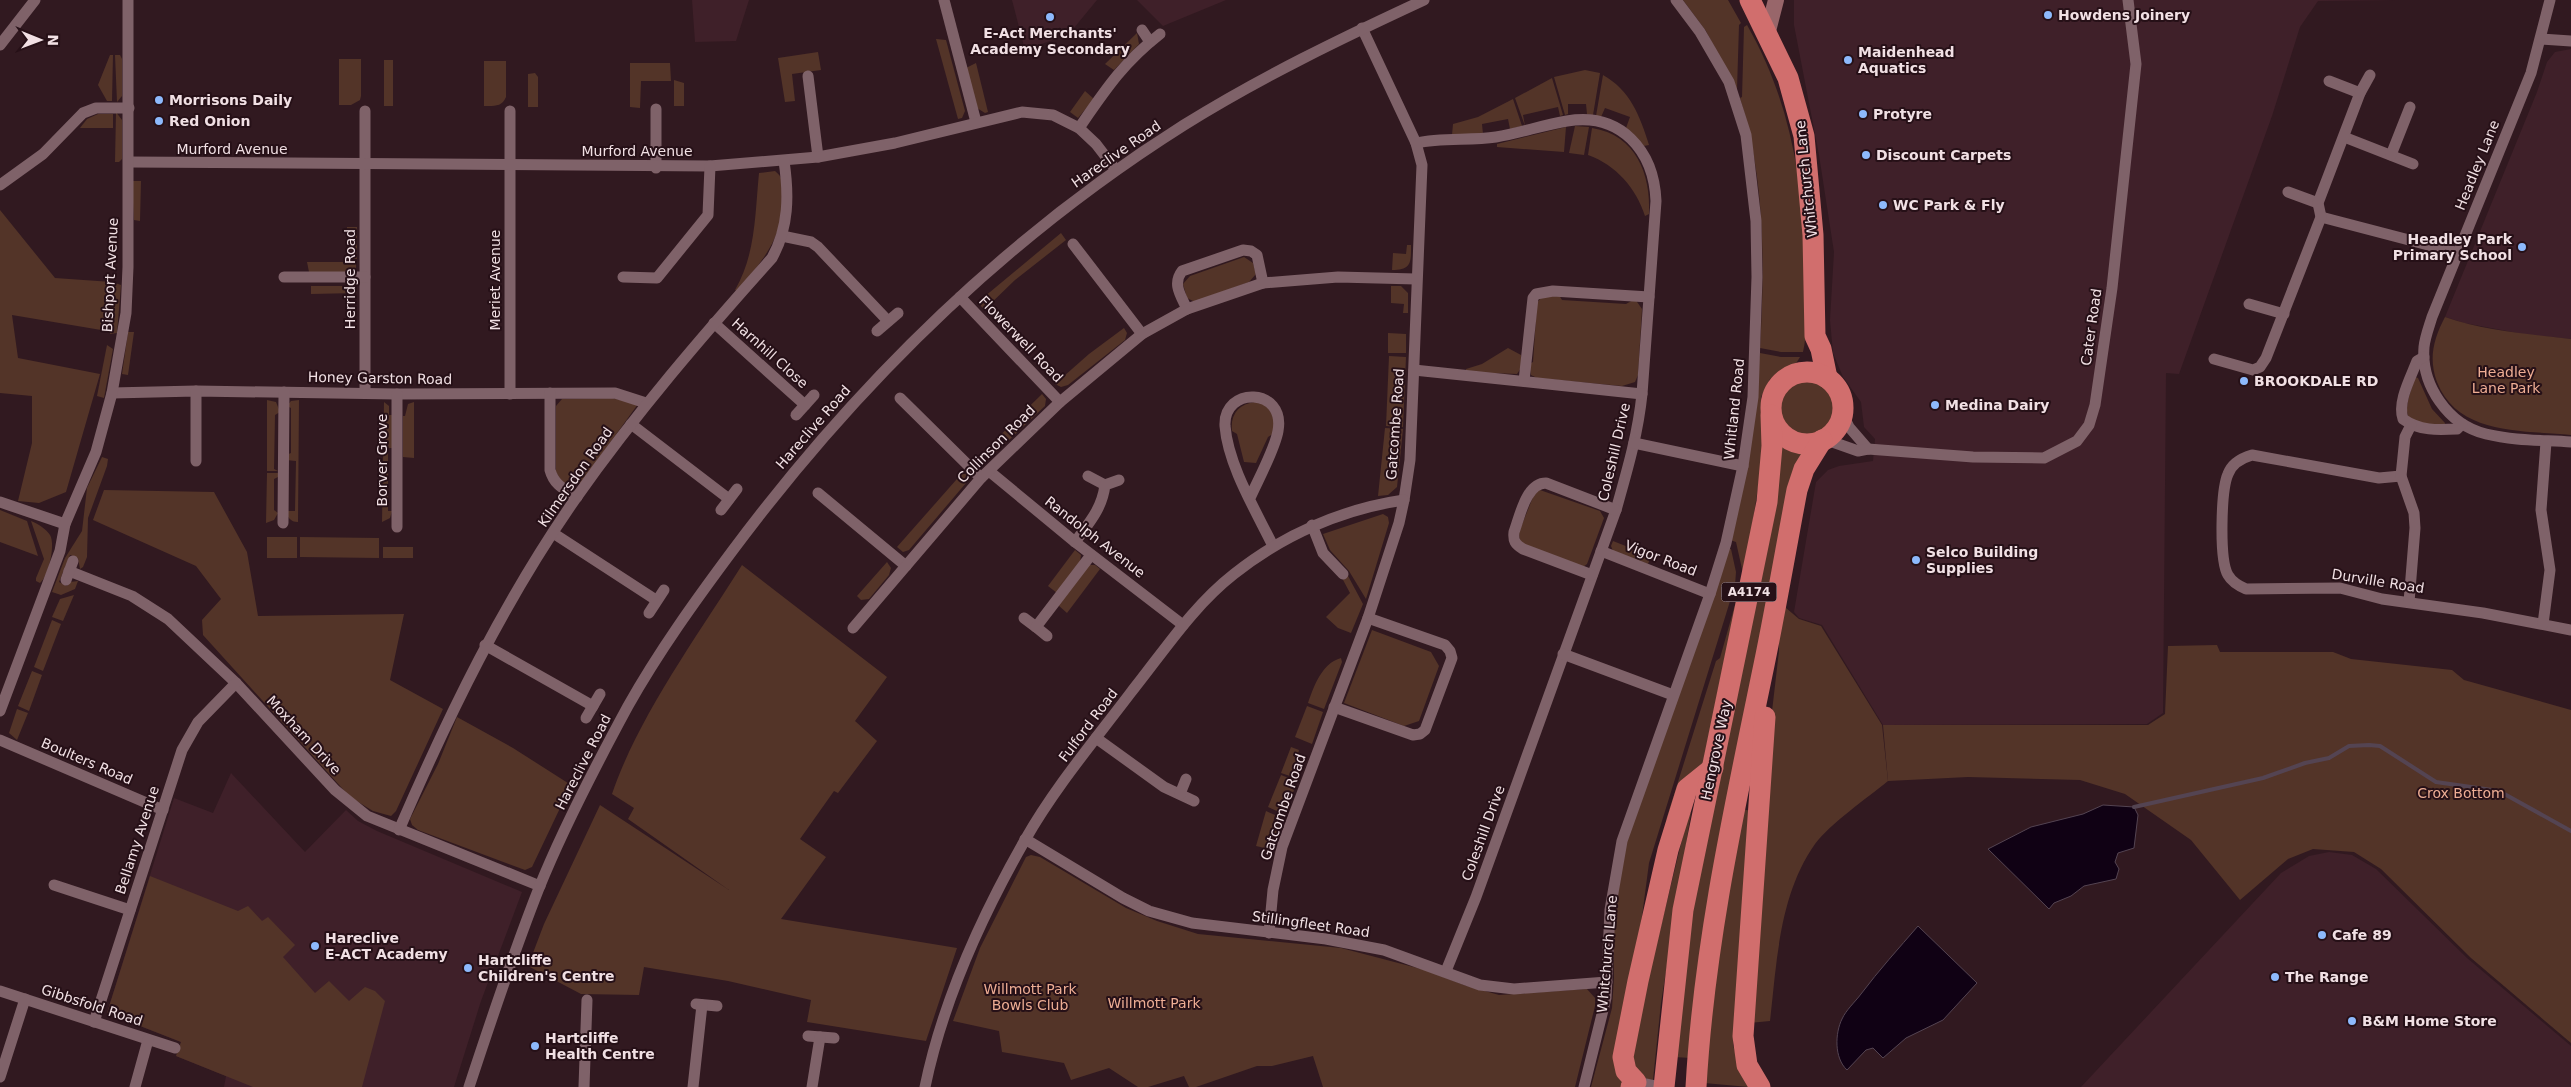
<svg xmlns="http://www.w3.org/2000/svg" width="2571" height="1087" viewBox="0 0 2571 1087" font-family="'DejaVu Sans',sans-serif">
  <rect width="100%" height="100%" fill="#311920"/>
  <g fill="#3f2029">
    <path d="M500 0H749L736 41 695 42 692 0Z"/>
    <path d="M1012 0H1097L1069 34 1025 50Z"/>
    <path d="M1137 0H1226L1163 26Z"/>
    <path d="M1794 0H2396L2318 1 2300 27 2272 116 2179 374 2166 373 2163 713 2147 724 1883 725 1822 625 1799 618 1794 612 1816 482 1828 470 1839 466 1873 461 1875 439 1864 427 1861 402 1843 377 1833 353 1830 320 1834 252 1819 155 1794 25Z"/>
    <path d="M2571 49V339L2528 335 2464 323 2445 317 2537 92 2547 62 2555 52Z"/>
    <path d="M231 773 305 852 346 810 358 821 377 831 522 892 481 1001 454 1087H224L226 1076 176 1056 181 1042 107 1013 174 798 213 813Z"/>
    <path d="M2329 852 2352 855 2376 869 2467 958 2571 1046V1087H2081L2281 873 2309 856Z"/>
  </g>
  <g fill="#533428">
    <path d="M1683 0H1728L1741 23 1739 25 1737 90 1706 31Z"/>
    <path d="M1747 25C1794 107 1805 193 1805 287 1805 308 1808 331 1803 352H1781L1760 348C1765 264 1765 178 1740 98L1742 97 1744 27Z"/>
    <path d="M1137 33 1139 44 1114 70 1105 64Z"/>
    <path d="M936 39 946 40 965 111 962 118 958 119Z"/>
    <path d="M818 52 821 70 792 74 795 101 785 102 778 58Z"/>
    <path d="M110 55H113L112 101H107L98 85Z"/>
    <path d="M115 55H120L122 59V96L117 102Z"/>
    <path d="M339 59H361V96L360 100 351 105H339Z"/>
    <rect x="384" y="60" width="9" height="46"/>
    <path d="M484 61H506V97C502 107 494 106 484 106Z"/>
    <path d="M630 63H670L671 81H641L640 108 630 107Z"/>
    <path d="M976 63 988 112 985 113 977 108 964 69Z"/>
    <path d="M1585 70 1600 73 1593 115 1587 114 1586 104H1568V114L1565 115 1554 77Z"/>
    <path d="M535 73 538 77V107H528V74Z"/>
    <path d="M1603 75C1630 90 1640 116 1649 145L1644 146 1626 128 1630 117 1605 108 1601 117 1596 116Z"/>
    <path d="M1552 78 1563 115 1560 116 1558 107 1523 115 1525 126 1515 98Z"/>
    <path d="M674 80 684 83V106H674Z"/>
    <path d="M1085 91 1094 99 1078 118 1070 112Z"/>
    <path d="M1513 99 1522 126 1510 129 1508 119 1482 124 1483 134 1452 135 1453 124 1478 117Z"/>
    <path d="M116 112 122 120V159L119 162H115Z"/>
    <path d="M98 114H113V128H80L87 119Z"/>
    <path d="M1575 126 1589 127 1584 155 1569 153Z"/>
    <path d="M1566 127 1564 152 1497 147V144Z"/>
    <path d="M1592 128C1636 135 1651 174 1649 214L1645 216C1636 188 1616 165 1588 155Z"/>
    <path d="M775 171C784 178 783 185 783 195 785 236 761 263 737 291L735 290C756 254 755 213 759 173Z"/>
    <path d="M130 181H141L140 221 134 220 132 186Z"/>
    <path d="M0 210 55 278 112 282 107 331 12 315 18 358 100 374 66 492 39 503 18 501 32 443V396L0 393Z"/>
    <rect x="347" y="227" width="10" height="32"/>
    <path d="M1061 233 1066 240 1015 280 984 310 978 302Z"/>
    <path d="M1407 245H1411C1411 262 1412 270 1392 270L1393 253 1406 254Z"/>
    <path d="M1244 257 1253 263 1256 274 1249 282 1195 302 1187 298 1183 284 1190 276Z"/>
    <path d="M307 262H356V269L351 272H309Z"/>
    <path d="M115 283 121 285 117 333 110 334Z"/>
    <path d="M311 286H352L356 288 357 293 311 294Z"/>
    <path d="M1391 286H1401L1408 293V313H1403L1404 304 1391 303Z"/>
    <path d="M1559 295 1562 300 1626 304 1635 299 1642 309 1638 375 1635 382 1622 386 1537 378 1531 375 1529 364 1533 362 1537 303 1542 296Z"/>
    <path d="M2445 317C2485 331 2529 334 2571 339V435C2524 430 2458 436 2437 382 2428 358 2434 338 2445 317Z"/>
    <path d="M1124 328 1127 333 1125 340 1068 385 1061 387 1055 384 1089 354Z"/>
    <path d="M128 332H134L128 375 122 374Z"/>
    <path d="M1388 333 1406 334V353H1388Z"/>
    <path d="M107 345 113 349 104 398 97 396Z"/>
    <path d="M1508 348 1521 355V368L1517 374 1466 372V369L1482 364Z"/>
    <path d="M1760 353 1781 357H1800L1795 365 1770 379 1761 397 1763 433 1760 475 1744 578 1736 542 1730 540Z"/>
    <path d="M1389 356 1406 357 1403 427 1386 426Z"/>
    <path d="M2415 377 2418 378 2432 409 2445 423 2444 427C2399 424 2403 416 2415 377Z"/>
    <circle cx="1807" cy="408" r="29"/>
    <path d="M1042 394 1046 399 1045 406 987 461 980 462 976 459Z"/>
    <path d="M612 398 638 404 581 483 571 486 563 484 556 472V406L562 399Z"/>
    <path d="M267 400 276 402 280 412 275 415 274 469 278 471H267Z"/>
    <path d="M299 400 298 522C290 522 288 517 285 511H295L296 461 286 460V455L291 453V408L287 406 291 401Z"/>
    <path d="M384 402 389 406V415H393L392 448H388V511H392L390 518 382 522Z"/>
    <path d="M414 402V458L403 457V416H405L408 404Z"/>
    <path d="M1255 402 1266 405 1275 418 1273 434 1268 437 1256 463 1244 462 1237 434 1232 431C1230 414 1239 404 1255 402Z"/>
    <path d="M1385 428 1403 429 1397 487 1388 495 1378 496Z"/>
    <path d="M1779 440 1795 447 1812 451 1691 1058 1674 1057 1696 879Z"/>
    <path d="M102 457 108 459 107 466 88 518 87 557 83 567 80 569 78 558 70 555 59 582 67 586 70 582 78 581 75 589 61 595 52 592 65 558 82 531 87 488Z"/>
    <path d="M964 471 968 477 966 483 909 550 903 552 897 547Z"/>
    <path d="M267 473H278V477L274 479V510L278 513 274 520 266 523Z"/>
    <path d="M104 490 214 492 247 552 258 616 404 614 390 680 443 709 396 811 391 816 373 811 350 797 203 635 202 620 221 599 196 566 93 520Z"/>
    <path d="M1540 490 1600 511 1604 518 1587 564 1583 567 1520 543 1519 532 1535 492Z"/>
    <path d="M0 510 27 521 38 556 0 542Z"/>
    <path d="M1383 514 1388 517 1389 523 1366 599 1349 571 1330 550 1323 534Z"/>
    <path d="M31 521C37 523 46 529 50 535 56 545 48 577 40 583L36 581V578L44 559Z"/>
    <rect x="267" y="537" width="30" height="21"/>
    <path d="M300 537 379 538V558L300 557Z"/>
    <path d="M1613 541 1651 556 1648 564 1613 551 1611 546Z"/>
    <rect x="383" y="547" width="30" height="11"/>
    <path d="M1728 549H1731L1736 572 1735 585 1649 863 1641 924 1614 1064 1624 1085 1623 1087H1591L1612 1008 1614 978 1613 925 1626 841Z"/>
    <path d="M1075 550 1081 555 1080 562 1057 593 1048 586Z"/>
    <path d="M887 562 891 568 889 575 869 599 861 600 857 596Z"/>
    <path d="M742 565 887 677 855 721 877 741 838 793 834 791 800 839 826 857 781 919 957 948 926 1041 807 1022 811 1000 728 981 644 967 639 995 581 994 528 966 544 924 600 805 729 890 628 819 634 808 612 794C638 717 698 635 742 565Z"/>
    <path d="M1089 565H1095L1100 569 1067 613 1058 605Z"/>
    <path d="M1347 574 1363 604 1351 633 1338 628 1326 617 1350 593 1342 578Z"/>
    <path d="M1738 594 1703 763 1666 820 1716 661 1720 658Z"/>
    <path d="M74 595 63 621 52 617 60 599Z"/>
    <path d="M1779 602 1799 619 1821 626 1882 725 1888 781C1866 799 1831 823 1815 844 1779 895 1777 961 1770 1021L1749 1023 1771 720 1779 651Z"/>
    <path d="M52 620 61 624 43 671 34 667Z"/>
    <path d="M1372 630 1431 652 1439 666 1419 721 1404 726 1344 703Z"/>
    <path d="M2217 645 2220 652H2333L2351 659 2452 670 2464 680 2571 710V1043L2471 958 2381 869 2354 852 2313 849 2288 859 2240 900 2191 840 2125 794 2080 780 1968 777 1888 781 1883 725H2148L2165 714 2168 646Z"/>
    <path d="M1341 658 1342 662 1324 709 1308 703C1314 686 1322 663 1341 658Z"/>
    <path d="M32 671 42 675 29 711 18 706Z"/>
    <path d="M1307 706 1323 712 1312 744 1295 737Z"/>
    <path d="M17 709 28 713 17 740 9 733Z"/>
    <path d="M457 717 513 748 571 785 532 867 525 870 418 830 412 825 410 819 438 764Z"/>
    <path d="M1291 747 1299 750 1298 754 1306 757 1299 776 1291 773 1290 776 1281 773Z"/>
    <path d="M1281 775 1289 778 1286 786 1294 790 1287 810 1279 807 1277 811 1268 807Z"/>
    <path d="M1742 809 1751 811 1733 1045 1738 1062 1749 1087 1704 1083 1710 998Z"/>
    <path d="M1266 811 1275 815 1273 823 1281 827 1273 850 1256 846Z"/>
    <path d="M1691 813 1661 1003 1653 1080C1636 1078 1635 1068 1630 1053L1688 815Z"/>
    <path d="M1031 855 1040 857 1126 908 1157 921 1198 934 1341 948 1425 970 1464 985 1499 995 1587 989 1595 998V1006L1575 1087H1323L1313 1056 1272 1066H1257L1196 1087H1189L1184 1076 1148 1087H1138L1109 1068 1071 1080 1064 1063 1002 1052 999 1031 953 1021 980 948 1026 857Z"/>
    <path d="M150 876 238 911 248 906 262 921 268 917 295 945 283 957 315 993 329 981 349 1001 365 987 375 991 385 1001 362 1087H253L176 1056 181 1042 107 1013Z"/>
  </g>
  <g fill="#100114" stroke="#544452">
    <path d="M2103 805 2134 807 2138 815 2134 848 2118 853 2115 862 2119 869 2116 879 2084 886 2071 896 2054 903 2049 909 1988 849 2031 827 2083 814Z"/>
    <path d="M1918 926 1977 983 1943 1020 1906 1038 1883 1058 1873 1048 1866 1050 1847 1070C1834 1058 1835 1033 1842 1019 1846 1010 1855 1002 1861 994 1879 970 1899 948 1918 926Z"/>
  </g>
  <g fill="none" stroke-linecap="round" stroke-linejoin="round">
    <path stroke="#544452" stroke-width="4" d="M2134 807 2263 778 2305 763 2329 758 2349 746 2369 745 2380 746 2436 782 2499 791 2571 831"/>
    <g stroke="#7f6269" stroke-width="11">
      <path d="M944 0 976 122"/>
      <path d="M2550 0 2531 73 2432 317C2429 327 2425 337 2424 347 2421 385 2448 425 2486 434 2514 441 2543 440 2571 442"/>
      <path d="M1142 30 1150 42"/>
      <path d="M2541 39 2571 41"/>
      <path d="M0 45 35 0"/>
      <path d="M808 76 818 157"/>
      <path d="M2329 81 2360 93"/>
      <path d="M656 109V168"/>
      <path d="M365 111V393"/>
      <path d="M510 111V394"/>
      <path d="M1079 128C1106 89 1123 63 1160 34"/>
      <path d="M2344 137 2413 164"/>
      <path d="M1416 143C1442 137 1470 141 1496 137 1520 133 1543 125 1567 121 1621 112 1654 151 1656 201L1642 394C1638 434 1627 471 1616 510L1476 897 1446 971"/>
      <path d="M2391 155 2410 107"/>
      <path d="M129 162 710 166 818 157 895 143 1022 112 1053 115 1079 128 1096 144 1116 170"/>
      <path d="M0 185 43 154 83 113 96 108H129"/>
      <path d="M2288 192 2318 203"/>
      <path d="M2321 217 2459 253"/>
      <path d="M782 236 811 242 818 247 888 321"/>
      <path d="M1073 244 1142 334"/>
      <path d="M284 277H365"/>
      <path d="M623 277 657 278 708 215 710 166"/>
      <path d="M960 297 1060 402"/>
      <path d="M2249 304 2284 314"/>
      <path d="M1187 309C1181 296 1172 284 1182 271L1243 250 1251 251 1257 255 1263 283"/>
      <path d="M714 323 805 405"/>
      <path d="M877 331 898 313"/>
      <path d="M2424 357 2417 361C2411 377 2397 402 2403 419 2419 431 2438 430 2457 429L2462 424"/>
      <path d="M2214 359 2253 370 2260 367 2266 358 2321 217 2318 203 2360 93 2370 75"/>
      <path d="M1414 370 1642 394"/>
      <path d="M1524 381 1533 298 1536 294 1553 291 1649 297"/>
      <path d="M112 393 196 391 397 394 615 393 646 403"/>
      <path d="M550 393V470C554 485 564 489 577 497"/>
      <path d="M900 398 981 478"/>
      <path d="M1842 413 1849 427 1868 449"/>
      <path d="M796 415 814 395"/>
      <path d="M631 424 729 499"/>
      <path d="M1824 439 1858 451 1868 449 1973 457 2044 458 2077 441 2089 425 2095 405 2112 288 2136 64 2128 0"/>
      <path d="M1634 443 1743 466"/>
      <path d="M196 461V391"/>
      <path d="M989 471 1075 542 1183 625"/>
      <path d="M1088 476 1105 485"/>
      <path d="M2401 476 2379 478 2252 455C2242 458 2232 463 2228 474 2221 490 2219 560 2228 575 2232 582 2239 586 2246 589L2340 588 2382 599 2483 613 2571 630"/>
      <path d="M818 493 906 566"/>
      <path d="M1250 498C1258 480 1275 449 1278 431 1286 387 1223 386 1225 426 1228 465 1256 511 1273 546"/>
      <path d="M0 502 65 524"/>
      <path d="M721 510 737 489"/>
      <path d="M283 523 284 392"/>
      <path d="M1312 525 1323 553 1343 574"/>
      <path d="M397 527V394"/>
      <path d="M553 533 656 600"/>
      <path d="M1075 542C1089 523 1102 509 1105 485L1119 480"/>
      <path d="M1601 551 1710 594"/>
      <path d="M69 571 132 596 168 619 236 683 335 790 367 816 540 886"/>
      <path d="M1592 575 1523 549C1515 544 1513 541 1514 532 1520 516 1526 483 1546 483L1616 510"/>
      <path d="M66 580 73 561"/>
      <path d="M2409 602 2415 528 2414 513 2401 476 2405 437 2411 425"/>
      <path d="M649 613 664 590"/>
      <path d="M1024 618 1036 627"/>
      <path d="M2543 624 2550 570 2541 510 2546 442"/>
      <path d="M853 628 981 478 1060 402 1142 334 1187 309 1263 283 1338 277 1416 279"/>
      <path d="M1047 636 1036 627 1091 555"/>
      <path d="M485 645 593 706"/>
      <path d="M1563 654 1673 695"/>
      <path d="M1334 707 1413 735 1420 734 1425 730 1452 658 1450 651 1445 645 1368 618"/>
      <path d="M0 711 60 551 65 524 96 452 112 393 126 313 128 267V0"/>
      <path d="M586 718 600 694"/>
      <path d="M1096 738 1164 787 1194 801"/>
      <path d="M0 740 163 810"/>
      <path d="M1180 794 1186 779"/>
      <path d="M399 830C449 714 504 601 576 498 636 413 703 335 772 258 789 227 789 195 784 161"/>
      <path d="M1025 839 1123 898 1149 911 1192 923 1326 939 1384 950 1480 985 1514 989 1607 982"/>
      <path d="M54 885 130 910"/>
      <path d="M1269 933 1273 890 1282 847 1368 618 1399 523 1404 500 1410 460 1422 165 1416 143 1362 28"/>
      <path d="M0 991 175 1048"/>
      <path d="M696 1004 717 1006"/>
      <path d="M94 1022 182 750 198 722 236 683"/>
      <path d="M808 1036 834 1038"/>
      <path d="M0 1077 25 999"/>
      <path d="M1636 1082 1660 1087"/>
      <path d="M135 1087 148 1040"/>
      <path d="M469 1087C491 1020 513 954 539 888 564 826 596 765 628 706 659 651 695 601 733 550 857 384 1008 236 1184 125 1261 77 1342 38 1424 0"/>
      <path d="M584 1087 587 1000"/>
      <path d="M693 1087 702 1005"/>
      <path d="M812 1087 820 1037"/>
      <path d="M925 1087C943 1000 981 917 1025 840 1055 787 1095 740 1132 691 1164 651 1193 606 1234 574 1283 535 1342 509 1404 500"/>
      <path d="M1584 1087 1606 998 1610 910 1622 841 1710 594 1726 543 1743 466 1753 397 1757 277 1756 221 1746 135 1729 82 1700 32 1676 0"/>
    </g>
    <path stroke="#98666a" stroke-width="16" d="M1767 35 1776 0"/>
    <g stroke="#d16e6d" stroke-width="21">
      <path d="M1750 0 1788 78 1804 136 1813 235 1815 336 1821 349 1827 378"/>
      <circle cx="1807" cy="408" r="36"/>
      <path d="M1631 1087 1636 1082 1626 1071 1623 1057 1638 981 1668 850 1687 789 1713 768"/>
      <path d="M1664 1087 1683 910 1767 502 1772 446 1771 415"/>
      <path d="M1696 1087C1704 944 1735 805 1764 665 1776 607 1786 548 1797 490L1804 469 1822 440"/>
      <path d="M1760 1087 1747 1065 1743 1036 1765 717"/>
    </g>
  </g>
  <g fill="#8db9fc" stroke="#261017" stroke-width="2">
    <circle cx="2048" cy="15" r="5"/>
    <circle cx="1050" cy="17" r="5"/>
    <circle cx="1848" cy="60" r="5"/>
    <circle cx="159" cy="100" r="5"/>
    <circle cx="1863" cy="114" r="5"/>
    <circle cx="159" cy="121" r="5"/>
    <circle cx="1866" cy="155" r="5"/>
    <circle cx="1883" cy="205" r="5"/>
    <circle cx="2522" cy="247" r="5"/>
    <circle cx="2244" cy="381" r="5"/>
    <circle cx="1935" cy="405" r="5"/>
    <circle cx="1916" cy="560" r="5"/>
    <circle cx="2322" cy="935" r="5"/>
    <circle cx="315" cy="946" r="5"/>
    <circle cx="468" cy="968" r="5"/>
    <circle cx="2275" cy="977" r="5"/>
    <circle cx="2352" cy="1021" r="5"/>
    <circle cx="535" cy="1046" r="5"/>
  </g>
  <g text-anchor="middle" stroke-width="4" stroke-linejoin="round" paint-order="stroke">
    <rect fill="#261017" stroke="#b4a2a6" stroke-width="1" x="1721.5" y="582.5" width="55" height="19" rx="4"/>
    <g font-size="12" font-weight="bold" fill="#f1e0e4">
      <text x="1749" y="596">A4174</text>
    </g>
    <g font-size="14" font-weight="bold" fill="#f1e0e4" stroke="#261017" text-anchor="start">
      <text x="2058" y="20">Howdens Joinery</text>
      <text x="1050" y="38" text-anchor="middle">E-Act Merchants'<tspan x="1050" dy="16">Academy Secondary</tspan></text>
      <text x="1858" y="57">Maidenhead<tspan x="1858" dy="16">Aquatics</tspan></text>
      <text x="169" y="105">Morrisons Daily</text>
      <text x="1873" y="119">Protyre</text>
      <text x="169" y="126">Red Onion</text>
      <text x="1876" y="160">Discount Carpets</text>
      <text x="1893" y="210">WC Park &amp; Fly</text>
      <text x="2512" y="244" text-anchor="end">Headley Park<tspan x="2512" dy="16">Primary School</tspan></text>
      <text x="2254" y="386">BROOKDALE RD</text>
      <text x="1945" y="410">Medina Dairy</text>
      <text x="1926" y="557">Selco Building<tspan x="1926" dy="16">Supplies</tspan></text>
      <text x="2332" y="940">Cafe 89</text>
      <text x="325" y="943">Hareclive<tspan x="325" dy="16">E-ACT Academy</tspan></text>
      <text x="478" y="965">Hartcliffe<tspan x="478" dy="16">Children's Centre</tspan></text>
      <text x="2285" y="982">The Range</text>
      <text x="2362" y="1026">B&amp;M Home Store</text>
      <text x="545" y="1043">Hartcliffe<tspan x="545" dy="16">Health Centre</tspan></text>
    </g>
    <g font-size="14" fill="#f1e0e4" stroke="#261017">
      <text x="232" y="154">Murford Avenue</text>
      <text x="637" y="156">Murford Avenue</text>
      <text transform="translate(1116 154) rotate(-35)" y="5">Hareclive Road</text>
      <text transform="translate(2477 165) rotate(-68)" y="5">Headley Lane</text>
      <text transform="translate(1806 179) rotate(-96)" y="5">Whitchurch Lane</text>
      <text transform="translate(110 275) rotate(-87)" y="5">Bishport Avenue</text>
      <text transform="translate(350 279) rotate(-90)" y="5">Herridge Road</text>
      <text transform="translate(495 280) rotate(-90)" y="5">Meriet Avenue</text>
      <text transform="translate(2091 327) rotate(-82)" y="5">Cater Road</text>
      <text transform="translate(1021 339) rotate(46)" y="5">Flowerwell Road</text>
      <text transform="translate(770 353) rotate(42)" y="5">Harnhill Close</text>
      <text transform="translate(380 378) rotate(1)" y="5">Honey Garston Road</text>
      <text transform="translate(1734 409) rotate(-84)" y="5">Whitland Road</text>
      <text transform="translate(1395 424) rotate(-86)" y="5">Gatcombe Road</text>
      <text transform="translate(813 427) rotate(-49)" y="5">Hareclive Road</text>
      <text transform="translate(996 444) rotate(-45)" y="5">Collinson Road</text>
      <text transform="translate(1614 452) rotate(-77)" y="5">Coleshill Drive</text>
      <text transform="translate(382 460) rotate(-90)" y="5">Borver Grove</text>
      <text transform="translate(575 477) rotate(-55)" y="5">Kilmersdon Road</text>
      <text transform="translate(1095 537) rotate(38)" y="5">Randolph Avenue</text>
      <text transform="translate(1661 558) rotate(21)" y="5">Vigor Road</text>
      <text transform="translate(2378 581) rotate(9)" y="5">Durville Road</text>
      <text transform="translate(1088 725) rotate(-53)" y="5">Fulford Road</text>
      <text transform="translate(304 735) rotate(47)" y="5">Moxham Drive</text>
      <text transform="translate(1716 750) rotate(-78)" y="5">Hengrove Way</text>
      <text transform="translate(87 761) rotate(23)" y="5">Boulters Road</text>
      <text transform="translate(583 762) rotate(-63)" y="5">Hareclive Road</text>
      <text transform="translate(1283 807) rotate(-71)" y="5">Gatcombe Road</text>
      <text transform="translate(1483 833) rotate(-70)" y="5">Coleshill Drive</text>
      <text transform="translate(137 840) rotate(-72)" y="5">Bellamy Avenue</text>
      <text transform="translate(1311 924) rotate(8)" y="5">Stillingfleet Road</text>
      <text transform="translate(1607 954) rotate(-85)" y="5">Whitchurch Lane</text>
      <text transform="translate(92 1005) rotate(18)" y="5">Gibbsfold Road</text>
    </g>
    <g font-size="14" fill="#eead94" stroke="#261017">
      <text x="2506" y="377">Headley<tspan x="2506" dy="16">Lane Park</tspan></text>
      <text x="2461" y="798">Crox Bottom</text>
      <text x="1030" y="994">Willmott Park<tspan x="1030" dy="16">Bowls Club</tspan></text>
      <text x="1154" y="1008">Willmott Park</text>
    </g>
  </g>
  <g transform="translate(40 40) rotate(91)" stroke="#261017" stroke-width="4" paint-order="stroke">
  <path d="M0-4L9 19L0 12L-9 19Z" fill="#f1e0e4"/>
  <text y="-8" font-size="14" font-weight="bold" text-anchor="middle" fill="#f1e0e4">N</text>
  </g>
</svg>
